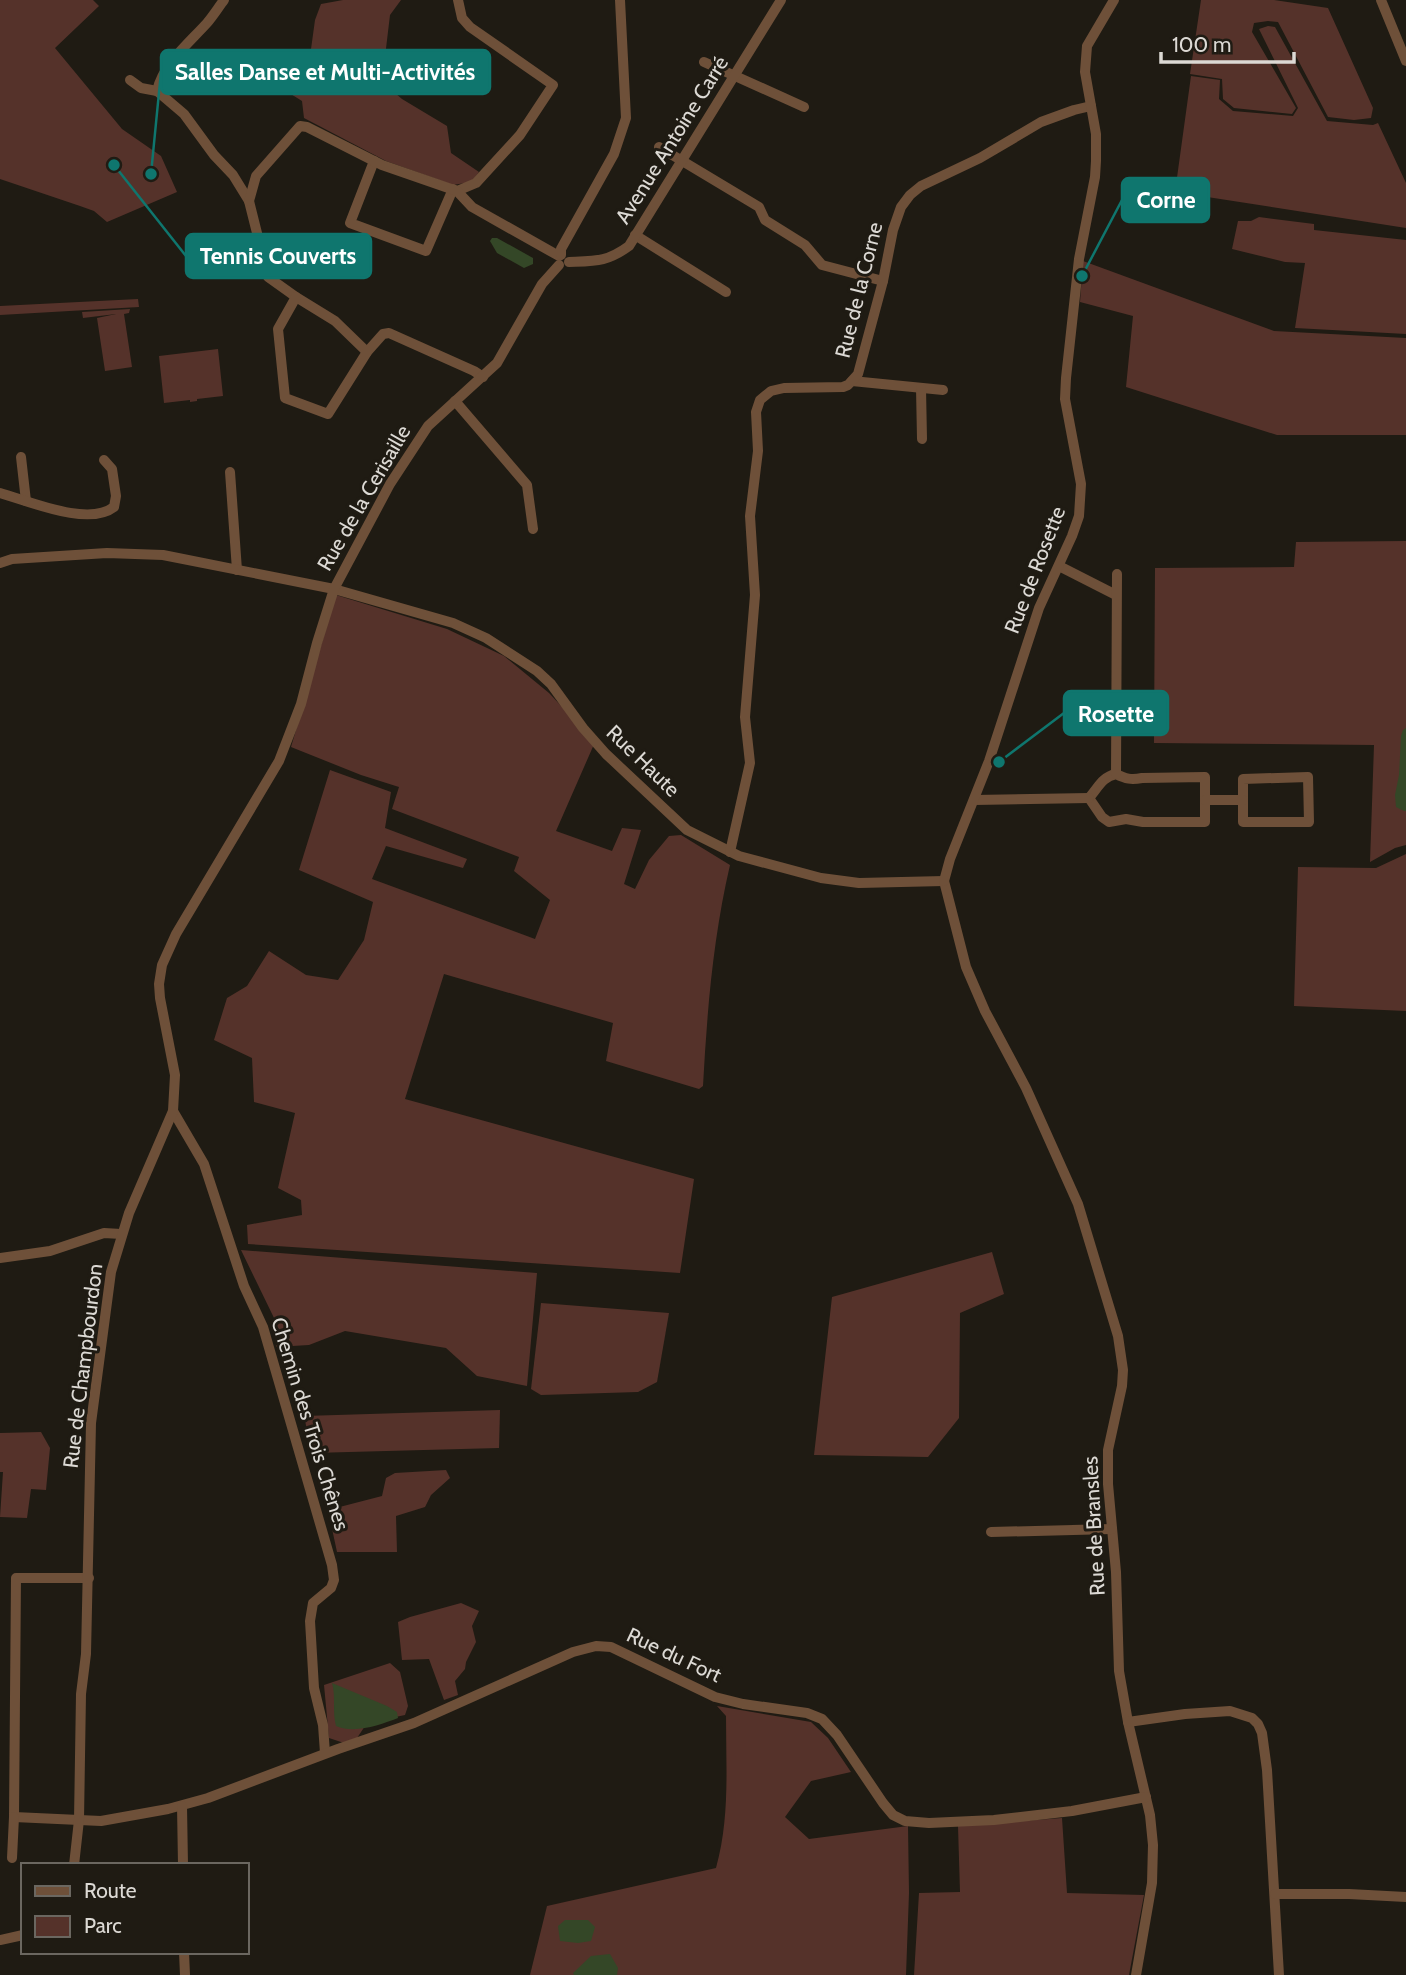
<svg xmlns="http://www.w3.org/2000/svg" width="1406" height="1975" viewBox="0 0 1406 1975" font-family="Cabin,sans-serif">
  <rect width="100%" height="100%" fill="#1f1b13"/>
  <g fill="#55322a">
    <path d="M0 0H93L99 6 55 48 122 129 161 156 177 192 107 222 94 211 80 206 0 179Z"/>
    <path d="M343 0H401L390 15 382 82 402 99 447 126 451 153 479 172 471 182 453 185 386 161 304 118 302 101 270 81 275 75 282 74 297 76 298 70 308 71 315 20 321 4Z"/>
    <path d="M1201 0H1274L1328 8 1373 108 1371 118 1354 120 1328 117 1278 22 1268 21 1254 23 1252 32 1296 108 1292 114 1234 108 1223 99 1222 79 1190 74Z"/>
    <path d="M1268 26 1275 27 1327 121 1373 125 1378 123 1406 183V228L1175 192 1191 76 1220 80 1219 99 1233 111 1293 116 1298 108 1259 29Z"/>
    <path d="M1259 217 1314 224V230L1406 240V334L1295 328 1305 263 1285 262 1232 249 1238 221H1251Z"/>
    <path d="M1083 261 1274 331 1406 338V435H1277L1126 387 1133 316 1080 302Z"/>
    <path d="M138 299 139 307 0 315V306Z"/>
    <path d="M130 309 129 313 124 314 132 367 105 371 97 318 116 314 83 318 82 312Z"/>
    <path d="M218 349 223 396 197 399V401L190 402V400L164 403 159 356Z"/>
    <path d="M1406 541V845L1395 848 1370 862 1374 745 1154 743 1155 568 1294 567 1296 542Z"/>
    <path d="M336 595 447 629 504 656 549 693 595 742 556 831 612 851 622 828 641 830 624 884 635 889 649 860 669 836 681 835 730 865C713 938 707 1012 703 1086L699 1089 606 1061 613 1023 444 974 405 1099 694 1179 680 1273 248 1244 247 1225 302 1215 301 1200 278 1188 295 1113 254 1102 252 1058 214 1040 227 998 247 986 269 951 306 975 338 980 364 940 373 902 299 870 330 770 391 792 385 828 467 859 463 868 386 846 372 879 535 939 550 900 514 871 519 857 392 809 399 787 361 775 291 747Z"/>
    <path d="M1406 854V1011L1294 1006 1298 867 1376 868Z"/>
    <path d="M241 1250 537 1273 527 1386 477 1376 446 1348 345 1331 309 1345 276 1347 275 1320Z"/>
    <path d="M992 1252 1004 1294 960 1313 959 1418 928 1457 814 1455 832 1297Z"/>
    <path d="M541 1303 669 1313 657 1382 638 1392 541 1395 531 1389Z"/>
    <path d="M500 1410 499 1448 312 1453 304 1416Z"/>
    <path d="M41 1432 50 1448 46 1490 31 1489 27 1518 0 1517 3 1472H0V1433Z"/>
    <path d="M446 1470 450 1478 431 1495 425 1507 396 1516 397 1552H337L328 1510 382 1496 386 1478 395 1473Z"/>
    <path d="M461 1603 479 1611 472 1626 476 1642 466 1662 465 1669 455 1681 458 1695 444 1700 429 1659 402 1660 398 1622 410 1617Z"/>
    <path d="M390 1663 400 1672 408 1706 405 1715 367 1723 357 1738 344 1743 329 1738 324 1685Z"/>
    <path d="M717 1706 811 1722 828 1738 851 1772 811 1781 785 1817 809 1839 908 1826 909 1893 906 1975H530L547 1906 716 1868C730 1818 726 1767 726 1716Z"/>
    <path d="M1062 1818 1067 1893 1144 1895 1129 1975H914L919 1893 960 1892 958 1826Z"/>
  </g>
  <g fill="#344727">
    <path d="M492 238H497L533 258V264L524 268 497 253 490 241Z"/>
    <path d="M1406 728V811H1404L1396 807 1395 795 1399 775 1401 736 1403 730Z"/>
    <path d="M332 1683 387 1706 397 1712 398 1718C380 1725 355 1734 336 1726 332 1712 336 1697 332 1683Z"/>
    <path d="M565 1920H588L595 1927 591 1941 578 1943 560 1941 558 1926Z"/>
    <path d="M610 1954 618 1968 617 1975H574L573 1973 591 1956Z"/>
  </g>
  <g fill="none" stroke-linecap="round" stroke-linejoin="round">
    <g stroke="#6e5039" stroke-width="10">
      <path d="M224 0C218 8 213 16 207 23 189 43 163 64 157 91L184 114 214 155 233 175 249 201 268 277 296 297 335 321 367 352"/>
      <path d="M1381 0 1406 61"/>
      <path d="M704 62 804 107"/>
      <path d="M130 80 141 88 157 91"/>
      <path d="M659 147 759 207 765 220 805 245 822 265 883 281"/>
      <path d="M374 161 350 223 426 251 453 189"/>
      <path d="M457 191 476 183 520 135 553 85 470 27 462 18 458 0"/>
      <path d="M249 201 256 176 300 126 307 127 382 165 457 191 472 207 559 256"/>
      <path d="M635 235 726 292"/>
      <path d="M561 255V249L614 154 626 118 620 0"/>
      <path d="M569 262C596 261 607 262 629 246L781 0"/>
      <path d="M296 297 278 329 285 398 328 414 367 352 383 334 389 333 474 371 483 377"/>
      <path d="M852 381 943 390"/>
      <path d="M921 388 922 439"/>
      <path d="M455 401 527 485 533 529"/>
      <path d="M21 457 26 501"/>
      <path d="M230 472 237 570"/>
      <path d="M0 493C29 501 88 527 114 507L116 496 112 469 104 460"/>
      <path d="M0 563 12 559 107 553 163 555 334 589 453 623 486 638 537 671 551 684 583 728 606 754 687 830 739 856 821 878 859 883 944 881"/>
      <path d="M1059 566 1116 595"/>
      <path d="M1116 774C1126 779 1131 780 1142 778L1205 777V822H1143L1126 819 1109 822 1102 817 1089 798C1098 788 1102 777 1116 774Z"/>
      <path d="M1116 774 1117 574"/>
      <path d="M1308 777 1309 822H1243V779Z"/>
      <path d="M974 800 1089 798"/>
      <path d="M1205 800H1243"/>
      <path d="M730 852 750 763 745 717 755 595 750 516 758 451 756 412 760 400 771 391 784 388 843 387 848 385 858 374 883 281 893 230 901 207 910 195 921 186 980 158 1041 122 1074 110 1091 106"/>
      <path d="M944 881 966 967 985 1011 1026 1088 1078 1204 1118 1336 1123 1370 1122 1386 1108 1450V1484L1116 1572 1119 1671 1128 1722 1150 1815 1153 1845 1152 1883 1136 1975"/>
      <path d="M944 881 950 859 989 761 1039 608 1072 536 1079 516 1081 484 1065 399 1066 378 1079 259 1095 177 1096 161V134L1085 72 1087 46 1114 0"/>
      <path d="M173 1111 204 1164 244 1286 263 1327 332 1565 334 1580 331 1588 313 1603 310 1621 314 1688 323 1725 325 1753"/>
      <path d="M0 1258 50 1251 104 1233 121 1234"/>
      <path d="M991 1532 1112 1529"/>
      <path d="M89 1578H16L14 1817 101 1821 168 1809 208 1798 338 1749 414 1723 573 1652 596 1646 611 1647 715 1697 743 1704 807 1713 822 1719 837 1735 883 1803 893 1815 905 1821 929 1823 994 1820 1072 1811 1146 1797"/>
      <path d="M1128 1722 1185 1714 1230 1711 1252 1718 1258 1724 1262 1733 1267 1770 1279 1975"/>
      <path d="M182 1806 183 1865"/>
      <path d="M12 1858 14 1817"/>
      <path d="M74 1865 79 1820 81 1694 86 1654 91 1423 111 1272 129 1213 173 1111 175 1075 160 998 159 984 162 965 176 934 279 761 301 704 317 643 334 589 390 484 428 426 497 363 542 284 559 265"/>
      <path d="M1275 1894H1349L1406 1897"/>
      <path d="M0 1940 23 1935"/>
      <path d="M184 1952 185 1975"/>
    </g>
  </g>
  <g text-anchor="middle" stroke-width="6" stroke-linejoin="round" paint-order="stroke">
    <g font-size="21" fill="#dcd9d4" stroke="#1f1b13">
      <text transform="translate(672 140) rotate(-58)" y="7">Avenue Antoine Carré</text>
      <text transform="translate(859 290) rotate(-76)" y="7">Rue de la Corne</text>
      <text transform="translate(364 498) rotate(-60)" y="7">Rue de la Cerisaille</text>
      <text transform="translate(1035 570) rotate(-69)" y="7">Rue de Rosette</text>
      <text transform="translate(643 761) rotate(44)" y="7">Rue Haute</text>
      <text transform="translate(83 1366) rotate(-83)" y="7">Rue de Champbourdon</text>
      <text transform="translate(310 1424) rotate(73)" y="7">Chemin des Trois Chênes</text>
      <text transform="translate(1094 1526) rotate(-93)" y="7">Rue de Bransles</text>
      <text transform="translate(674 1655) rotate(25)" y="7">Rue du Fort</text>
    </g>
  </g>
  <path fill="none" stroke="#0f766e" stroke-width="2.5" d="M151 174L161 72M1082 276L1122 200M114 165L186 256M999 762L1064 713"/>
  <g fill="#0f766e" stroke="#1f1b13" stroke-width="2.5">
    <circle cx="151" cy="174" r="7"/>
    <circle cx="1082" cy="276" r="7"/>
    <circle cx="114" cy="165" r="7"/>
    <circle cx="999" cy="762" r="7"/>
  </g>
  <g fill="#0f766e" stroke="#0f766e" stroke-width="2.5">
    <rect x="161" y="50" width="329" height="44" rx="7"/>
    <rect x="1122" y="178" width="87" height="44" rx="7"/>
    <rect x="186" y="234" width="185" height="44" rx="7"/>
    <rect x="1064" y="691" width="104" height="44" rx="7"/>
  </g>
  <g font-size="23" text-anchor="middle" font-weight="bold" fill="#fff">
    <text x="325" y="80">Salles Danse et Multi-Activités</text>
    <text x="1166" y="208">Corne</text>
    <text x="278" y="264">Tennis Couverts</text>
    <text x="1116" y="722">Rosette</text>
  </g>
  <rect x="21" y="1863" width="228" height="91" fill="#1f1b13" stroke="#6b6760" stroke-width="2"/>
  <rect x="35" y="1886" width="35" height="10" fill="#6e5039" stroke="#6b6760" stroke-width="2"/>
  <text x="84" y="1898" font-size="21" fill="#dcd9d4">Route</text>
  <rect x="35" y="1916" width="35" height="21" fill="#55322a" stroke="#6b6760" stroke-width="2"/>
  <text x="84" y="1933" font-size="21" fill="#dcd9d4">Parc</text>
  <path d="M1161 52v10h133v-10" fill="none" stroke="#dcd9d4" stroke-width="3.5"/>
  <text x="1172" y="52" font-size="21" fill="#dcd9d4" stroke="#1f1b13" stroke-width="5" paint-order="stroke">100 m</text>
</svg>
